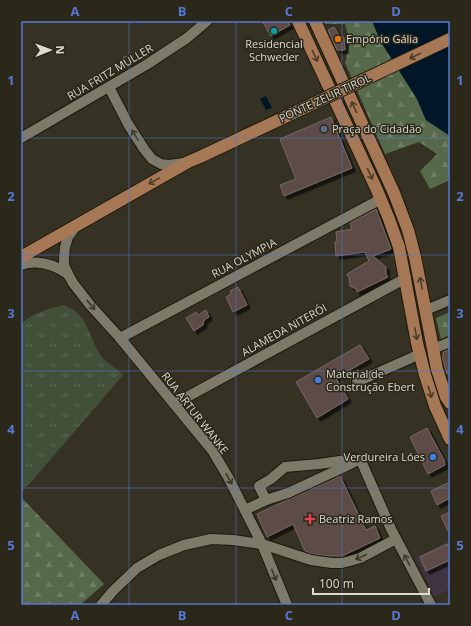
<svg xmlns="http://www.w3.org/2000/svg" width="471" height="626" viewBox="0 0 471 626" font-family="'Open Sans',sans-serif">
  <defs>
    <pattern id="grass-tufts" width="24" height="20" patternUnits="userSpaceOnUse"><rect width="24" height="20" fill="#425039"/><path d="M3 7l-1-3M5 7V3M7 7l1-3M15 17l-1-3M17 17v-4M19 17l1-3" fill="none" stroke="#5d6955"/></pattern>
    <pattern id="forest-firs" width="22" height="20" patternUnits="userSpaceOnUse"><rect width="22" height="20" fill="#566a4b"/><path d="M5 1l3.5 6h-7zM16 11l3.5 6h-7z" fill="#6e7f64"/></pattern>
    <filter id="shadow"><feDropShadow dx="3.5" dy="3.5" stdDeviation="0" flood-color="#0009"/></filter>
  </defs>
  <rect width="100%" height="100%" fill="#353223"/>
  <path fill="#413442" d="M450 541V589L434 597 416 557Z"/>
  <path fill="url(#grass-tufts)" d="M64 305C67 307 72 309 75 311 88 320 91 341 100 354 105 363 116 367 123 375L32 481 21 491V324C32 313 48 309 64 305Z"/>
  <g fill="url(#forest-firs)">
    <path d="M324 21H372L381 42 417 99 426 120 450 136V180L430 189 420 171 437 154 419 142 385 154 345 63 350 42 345 24H325Z"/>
    <path d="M450 312V335L441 339 436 318Z"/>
    <path d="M21 497 104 584 80 605H21Z"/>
  </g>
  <g fill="#011727">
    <path d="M372 21H450V136L426 120 417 99 381 42Z"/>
    <path d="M266 96 272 108 266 110 260 99Z"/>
  </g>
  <g fill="#5c4b47" stroke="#7a6763" filter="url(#shadow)">
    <path d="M262 21H287L290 25 271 36Z"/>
    <path d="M334 27 340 37H344L345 50H337L328 30Z"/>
    <path d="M331 117 352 168 284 196 280 185 296 179 280 139Z"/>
    <path d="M376 209 391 249 373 256 386 267V274L388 277 357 292 356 289 350 286 349 278 347 274 369 261 365 252 336 256 335 242 337 241 336 232 352 229 350 223Z"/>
    <path d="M238 287 247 305 233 312 226 297 231 294 230 291Z"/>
    <path d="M206 310 209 317 204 320 203 325 194 331 186 318 196 312 198 315Z"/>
    <path d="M360 345 369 359 336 378 348 399 317 418 296 382Z"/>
    <path d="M450 349V373L447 374 442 356 444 355 443 352Z"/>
    <path d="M427 428 444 460 445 465 428 474 410 437Z"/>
    <path d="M340 476 366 530 375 526 380 538 342 556H332L312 554 305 551 293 524 267 537 257 514Z"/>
    <path d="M450 482V498L437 505 431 491Z"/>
    <path d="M450 512V535L441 516Z"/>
    <path d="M447 544 450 551V560L426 571 420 557Z"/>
  </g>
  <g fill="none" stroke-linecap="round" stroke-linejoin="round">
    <g stroke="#1d190c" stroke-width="12">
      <g id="minor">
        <path d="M109 87 128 124 144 149 152 159 161 164 169 165 184 163"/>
        <path d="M21 138 146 65 187 38 207 21"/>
        <path d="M76 226 68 237 65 247 64 258V265L68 274 73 283 90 305 120 338 193 427 212 450 228 477 262 544 287 605"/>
        <path d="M21 265C38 259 53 264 68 274"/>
        <path d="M426 310 450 300"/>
        <path d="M120 338 381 199"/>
        <path d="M433 349 450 342"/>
        <path d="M357 382 420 354"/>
        <path d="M174 404 406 278"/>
        <path d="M266 500 288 493 342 468 356 461"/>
        <path d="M245 510 266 500 259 486 271 479 285 467 319 464 354 459 359 460 362 463 391 529 431 605"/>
        <path d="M101 605 113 591 137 568 159 555 184 545 211 539 233 540 262 544 311 560 332 563H342L350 561 360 558 396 539"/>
      </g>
    </g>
    <g stroke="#1d190c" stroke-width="14">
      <g id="major">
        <path d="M298 21 376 188 389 219 399 247 417 343 425 375 435 406 450 439"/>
        <path d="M315 21 394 193 408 230 415 257 437 369 446 397 450 403"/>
        <path d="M21 257 188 162 200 157"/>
      </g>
    </g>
    <use href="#minor" stroke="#7e7a69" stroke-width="10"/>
    <use href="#major" stroke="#a77855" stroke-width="12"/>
    <g stroke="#1d190c" stroke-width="14" stroke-linecap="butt">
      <path id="major-bridge" d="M200 157 450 39"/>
    </g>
    <use href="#major-bridge" stroke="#a77855" stroke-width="12"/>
  </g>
  <defs><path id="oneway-shaft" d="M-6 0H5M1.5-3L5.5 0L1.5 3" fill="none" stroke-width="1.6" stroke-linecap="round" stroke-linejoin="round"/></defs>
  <g stroke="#4a3c29">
    <use href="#oneway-shaft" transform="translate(315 56) rotate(65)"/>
    <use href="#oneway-shaft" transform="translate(415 56) rotate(154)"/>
    <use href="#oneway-shaft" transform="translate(354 107) rotate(-115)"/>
    <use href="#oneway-shaft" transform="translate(370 174) rotate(65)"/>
    <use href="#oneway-shaft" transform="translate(154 181) rotate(151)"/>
    <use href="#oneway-shaft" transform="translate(421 283) rotate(-101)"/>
    <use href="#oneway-shaft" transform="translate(416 334) rotate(80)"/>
    <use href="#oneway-shaft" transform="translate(430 392) rotate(72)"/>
  </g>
  <g stroke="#3c382a">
    <use href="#oneway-shaft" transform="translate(135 135) rotate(-122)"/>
    <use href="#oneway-shaft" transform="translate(91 305) rotate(50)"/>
    <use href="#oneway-shaft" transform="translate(229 479) rotate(61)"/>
    <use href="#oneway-shaft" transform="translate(361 557) rotate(155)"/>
    <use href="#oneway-shaft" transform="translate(407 560) rotate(-118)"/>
    <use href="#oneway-shaft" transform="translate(274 575) rotate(68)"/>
  </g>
  <path fill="none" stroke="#5678d6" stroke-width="1" stroke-opacity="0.55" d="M129 21V605M236 21V605M342 21V605M21 138H450M21 255H450M21 371H450M21 488H450"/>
  <circle fill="#0f9aa8" stroke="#2b281a" stroke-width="1.5" cx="274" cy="31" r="4"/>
  <circle fill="#e8710a" stroke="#2b281a" stroke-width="1.5" cx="338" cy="39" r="4"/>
  <circle fill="#5c6f8a" stroke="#2b281a" stroke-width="1.5" cx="324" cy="129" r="4"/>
  <g fill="#3f7fe0" stroke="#2b281a" stroke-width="1.5">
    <circle cx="318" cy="380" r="4"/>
    <circle cx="433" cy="457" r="4"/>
  </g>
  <path fill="#e0444e" stroke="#2b281a" stroke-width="1.5" d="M308 513h4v4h4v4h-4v4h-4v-4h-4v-4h4z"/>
  <g text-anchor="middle" stroke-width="3" stroke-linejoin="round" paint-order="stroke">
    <g font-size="11" fill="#dcdad1" stroke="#2b281a" text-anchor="start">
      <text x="346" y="43">Empório Gália</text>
      <text x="274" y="48" text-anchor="middle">Residencial<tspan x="274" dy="13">Schweder</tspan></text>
      <text x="332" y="133">Praça do Cidadão</text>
      <text x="326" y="378">Material de<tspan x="326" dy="13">Construção Ebert</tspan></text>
      <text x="425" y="461" text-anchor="end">Verdureira Lóes</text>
      <text x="319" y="523">Beatriz Ramos</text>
    </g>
    <g font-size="11" fill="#dcdad1" stroke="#2b281a">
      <text transform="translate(110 72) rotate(-31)" y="4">RUA FRITZ MÜLLER</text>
      <text transform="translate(325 98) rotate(-25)" y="4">PONTE ZELIR TIROL</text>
      <text transform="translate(244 258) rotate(-28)" y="4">RUA OLYMPIA</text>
      <text transform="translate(284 330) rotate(-29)" y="4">ALAMEDA NITERÓI</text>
      <text transform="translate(195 413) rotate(52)" y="4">RUA ARTUR WANKE</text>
    </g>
  </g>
  <rect width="471" height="626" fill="none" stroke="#2b281a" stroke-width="44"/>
  <g transform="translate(50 50) rotate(89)" stroke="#2b281a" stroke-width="3" paint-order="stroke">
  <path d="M0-3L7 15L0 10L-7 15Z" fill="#dcdad1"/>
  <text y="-6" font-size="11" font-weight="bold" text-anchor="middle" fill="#dcdad1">N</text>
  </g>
  <path d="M313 588v6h116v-6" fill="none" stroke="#dcdad1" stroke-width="2"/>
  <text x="319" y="588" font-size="12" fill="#dcdad1" stroke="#2b281a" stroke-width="3" paint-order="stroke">100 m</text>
  <rect x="22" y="22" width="427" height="582" fill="none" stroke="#5678d6" stroke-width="1.5"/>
  <g font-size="13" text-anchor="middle" font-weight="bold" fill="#5678d6">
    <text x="75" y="16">A</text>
    <text x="182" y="16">B</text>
    <text x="289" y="16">C</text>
    <text x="396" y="16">D</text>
    <text x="11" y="85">1</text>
    <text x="460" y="85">1</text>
    <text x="11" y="201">2</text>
    <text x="460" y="201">2</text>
    <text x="11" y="318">3</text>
    <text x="460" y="318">3</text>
    <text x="11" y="434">4</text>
    <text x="460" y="434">4</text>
    <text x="11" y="550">5</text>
    <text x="460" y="550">5</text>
    <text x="75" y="620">A</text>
    <text x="182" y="620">B</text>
    <text x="289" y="620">C</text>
    <text x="396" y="620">D</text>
  </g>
</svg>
